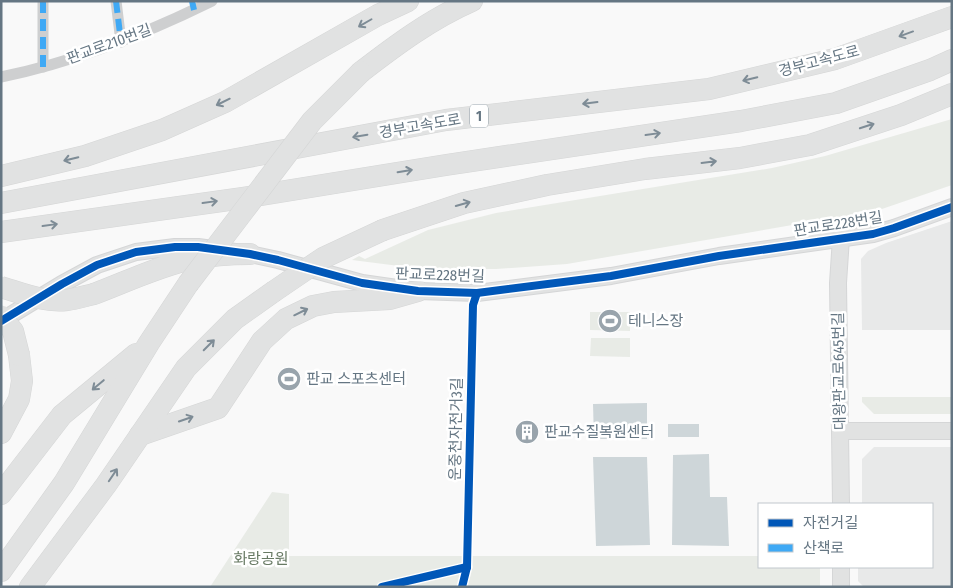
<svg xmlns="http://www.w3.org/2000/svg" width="953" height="588" viewBox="0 0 953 588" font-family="'Fira Sans Condensed','Noto Sans KR',sans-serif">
  <rect width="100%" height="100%" fill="#f9f9f9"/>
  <g fill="#e8e9e9">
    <path d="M952 221V330H862L861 259 868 251 886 243Z"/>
    <path d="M874 447H952V587H864L858 581V567H932V504H862V459Z"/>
  </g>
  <g fill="#e8ebe6">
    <path d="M952 119V185L879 210 567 264 496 269H452L407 267 352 260 359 256 365 259 428 230 496 213 772 168 825 156Z"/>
    <path d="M590 312H630V331L590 330Z"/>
    <path d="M591 338H630V357L590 356Z"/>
    <path d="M862 397H952V414H874L862 402Z"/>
    <path d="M272 492 289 494V556H759V567H820V587H210Z"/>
  </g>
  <g fill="#ced6d9">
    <path d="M647 403V439H594L593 404Z"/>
    <rect x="668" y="424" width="31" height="13"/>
    <path d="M709 454 710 497H727L729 546 672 545 673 455Z"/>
    <path d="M593 457H647L650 545 596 546Z"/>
  </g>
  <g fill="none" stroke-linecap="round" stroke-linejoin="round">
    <g stroke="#d5d6d7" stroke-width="18">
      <g id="secondary">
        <path d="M841 238 838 283 841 504"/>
        <path d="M1 321 62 284 97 265 136 252 175 247H198L250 254 278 260 362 283 418 291 477 293 611 276 719 256 873 234 894 228 952 207"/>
        <path d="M840 431H952"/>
        <path d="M841 587V567"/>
      </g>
    </g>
    <g stroke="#d5d6d6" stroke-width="22">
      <g id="highway">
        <path d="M361 72C396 45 431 19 472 1"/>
        <path d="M1 176 85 156 162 130 225 102 378 15 408 1"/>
        <path d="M1 203 446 120 709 89 835 59 952 17"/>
        <path d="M383 230 464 203 547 185 645 169 740 158 810 145 901 115 952 94"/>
        <path d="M1 232 243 198 446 165 741 121 836 103 930 70 952 60"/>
        <path d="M94 294C126 282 159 266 192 259 212 255 231 254 250 254"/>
        <path d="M1 433 19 399 22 381 19 355"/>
        <path d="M140 435 218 408 262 341 286 319 313 306 334 302 390 299 418 291"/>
        <path d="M1 494 62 415 136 354"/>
        <path d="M1 571 64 483 149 343 188 284"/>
        <path d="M30 587 106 485 186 368 235 319 273 292"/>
      </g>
    </g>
    <g stroke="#cecfd0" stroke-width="11">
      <path d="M43 1V67"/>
      <path d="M116 1 121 42"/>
      <path d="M1 77C75 62 145 34 212 1"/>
    </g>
    <use href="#secondary" stroke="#e1e2e2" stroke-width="16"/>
    <use href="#highway" stroke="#e1e2e2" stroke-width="21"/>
    <g stroke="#d5d6d6" stroke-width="22" stroke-linecap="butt">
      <g id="highway-bridge">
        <path d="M188 284 312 121 361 72"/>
        <path d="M1 287C21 293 45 303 67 300 76 299 85 296 94 294"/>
        <path d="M273 292 323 258 383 230"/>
        <path d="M1 316 13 331 19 355"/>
      </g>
    </g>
    <use href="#highway-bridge" stroke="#e1e2e2" stroke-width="21"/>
    <g stroke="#3fa9f5" stroke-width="6" stroke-dasharray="12 6" stroke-linecap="butt">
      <path d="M43 1V67"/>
      <path d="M116 1 121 42"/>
      <path d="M192 1 194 10"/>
    </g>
    <g stroke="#fff" stroke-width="11">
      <g id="cycleway">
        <path d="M1 321 62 284 97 265 136 252 175 247H198L250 254 278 260 362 283 418 291 477 293 611 276 719 256 873 234 894 228 952 207"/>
        <path d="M382 587 467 567"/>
        <path d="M462 587 467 567 473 305 477 293"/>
      </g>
    </g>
    <use href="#cycleway" stroke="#0057b8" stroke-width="8"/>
  </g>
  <defs><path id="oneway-shaft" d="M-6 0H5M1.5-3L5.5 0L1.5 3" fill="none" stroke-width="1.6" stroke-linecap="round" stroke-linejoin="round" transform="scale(1.25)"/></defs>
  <g stroke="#7e8c96">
    <use href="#oneway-shaft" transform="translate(365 23) rotate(150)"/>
    <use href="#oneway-shaft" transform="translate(906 34) rotate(160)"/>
    <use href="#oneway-shaft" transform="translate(750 79) rotate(167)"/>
    <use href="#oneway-shaft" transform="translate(223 102) rotate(154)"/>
    <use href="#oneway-shaft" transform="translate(590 103) rotate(173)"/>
    <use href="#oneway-shaft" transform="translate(867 126) rotate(-18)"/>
    <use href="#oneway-shaft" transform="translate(653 134) rotate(-8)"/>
    <use href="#oneway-shaft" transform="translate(360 136) rotate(170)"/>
    <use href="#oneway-shaft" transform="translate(71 159) rotate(167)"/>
    <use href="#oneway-shaft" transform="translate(709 162) rotate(-7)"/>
    <use href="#oneway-shaft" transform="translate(405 171) rotate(-9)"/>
    <use href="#oneway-shaft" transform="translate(210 202) rotate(-8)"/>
    <use href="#oneway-shaft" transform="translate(463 204) rotate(-16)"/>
    <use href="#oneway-shaft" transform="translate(50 225) rotate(-8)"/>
    <use href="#oneway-shaft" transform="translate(301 312) rotate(-26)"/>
    <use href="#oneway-shaft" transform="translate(209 345) rotate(-45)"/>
    <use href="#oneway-shaft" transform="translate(98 385) rotate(140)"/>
    <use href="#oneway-shaft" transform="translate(186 419) rotate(-19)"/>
    <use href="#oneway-shaft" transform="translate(113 475) rotate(-56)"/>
  </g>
  <defs>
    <g id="stadium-disc" transform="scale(1.25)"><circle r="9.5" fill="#99a4ac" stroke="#fff"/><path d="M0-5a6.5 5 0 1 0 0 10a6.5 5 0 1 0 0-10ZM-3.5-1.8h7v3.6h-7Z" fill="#fff"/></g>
    <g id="building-disc" transform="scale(1.25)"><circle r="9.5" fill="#99a4ac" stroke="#fff"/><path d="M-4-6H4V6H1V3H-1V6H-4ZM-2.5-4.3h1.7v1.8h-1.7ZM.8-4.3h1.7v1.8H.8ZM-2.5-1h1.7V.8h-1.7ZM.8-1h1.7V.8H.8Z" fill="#fff"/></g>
  </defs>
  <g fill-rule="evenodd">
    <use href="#stadium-disc" x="610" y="321"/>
    <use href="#stadium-disc" x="289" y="379"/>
    <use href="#building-disc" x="527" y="432"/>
  </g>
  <g text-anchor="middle" stroke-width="5" stroke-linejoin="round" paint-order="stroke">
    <rect fill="#fff" stroke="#939fa8" stroke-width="1" x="470" y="104.5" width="18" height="23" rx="4"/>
    <g font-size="14" font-weight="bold" fill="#657683">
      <text x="479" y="121">1</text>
    </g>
    <g font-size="15" fill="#657683" stroke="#fff">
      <text transform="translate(109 44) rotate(-20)" y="5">판교로210번길</text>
      <text transform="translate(819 61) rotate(-15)" y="5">경부고속도로</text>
      <text transform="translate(420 126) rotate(-10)" y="5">경부고속도로</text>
      <text transform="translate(838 224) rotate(-9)" y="5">판교로228번길</text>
      <text transform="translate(440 275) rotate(2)" y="5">판교로228번길</text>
      <text transform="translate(839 371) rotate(-91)" y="5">대왕판교로645번길</text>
      <text transform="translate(456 429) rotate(-89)" y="5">운중천자전거3길</text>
    </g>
    <g font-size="15" fill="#657683" stroke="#fff" text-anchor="start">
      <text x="628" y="326">테니스장</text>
      <text x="306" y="384">판교 스포츠센터</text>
      <text x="544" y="437">판교수질복원센터</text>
    </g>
    <g font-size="15" fill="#687a64" stroke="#fff">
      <text x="261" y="564">화랑공원</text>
    </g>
  </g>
  <rect width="953" height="588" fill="none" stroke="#657683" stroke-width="5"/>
  <rect x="758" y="503" width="175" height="65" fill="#ffffff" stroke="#c1c8cd"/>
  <rect x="768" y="519" width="25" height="8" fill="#0057b8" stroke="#c1c8cd"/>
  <text x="803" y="528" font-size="15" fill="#657683">자전거길</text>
  <rect x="768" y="544" width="25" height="8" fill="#3fa9f5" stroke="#c1c8cd"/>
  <text x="803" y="553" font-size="15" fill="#657683">산책로</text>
</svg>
